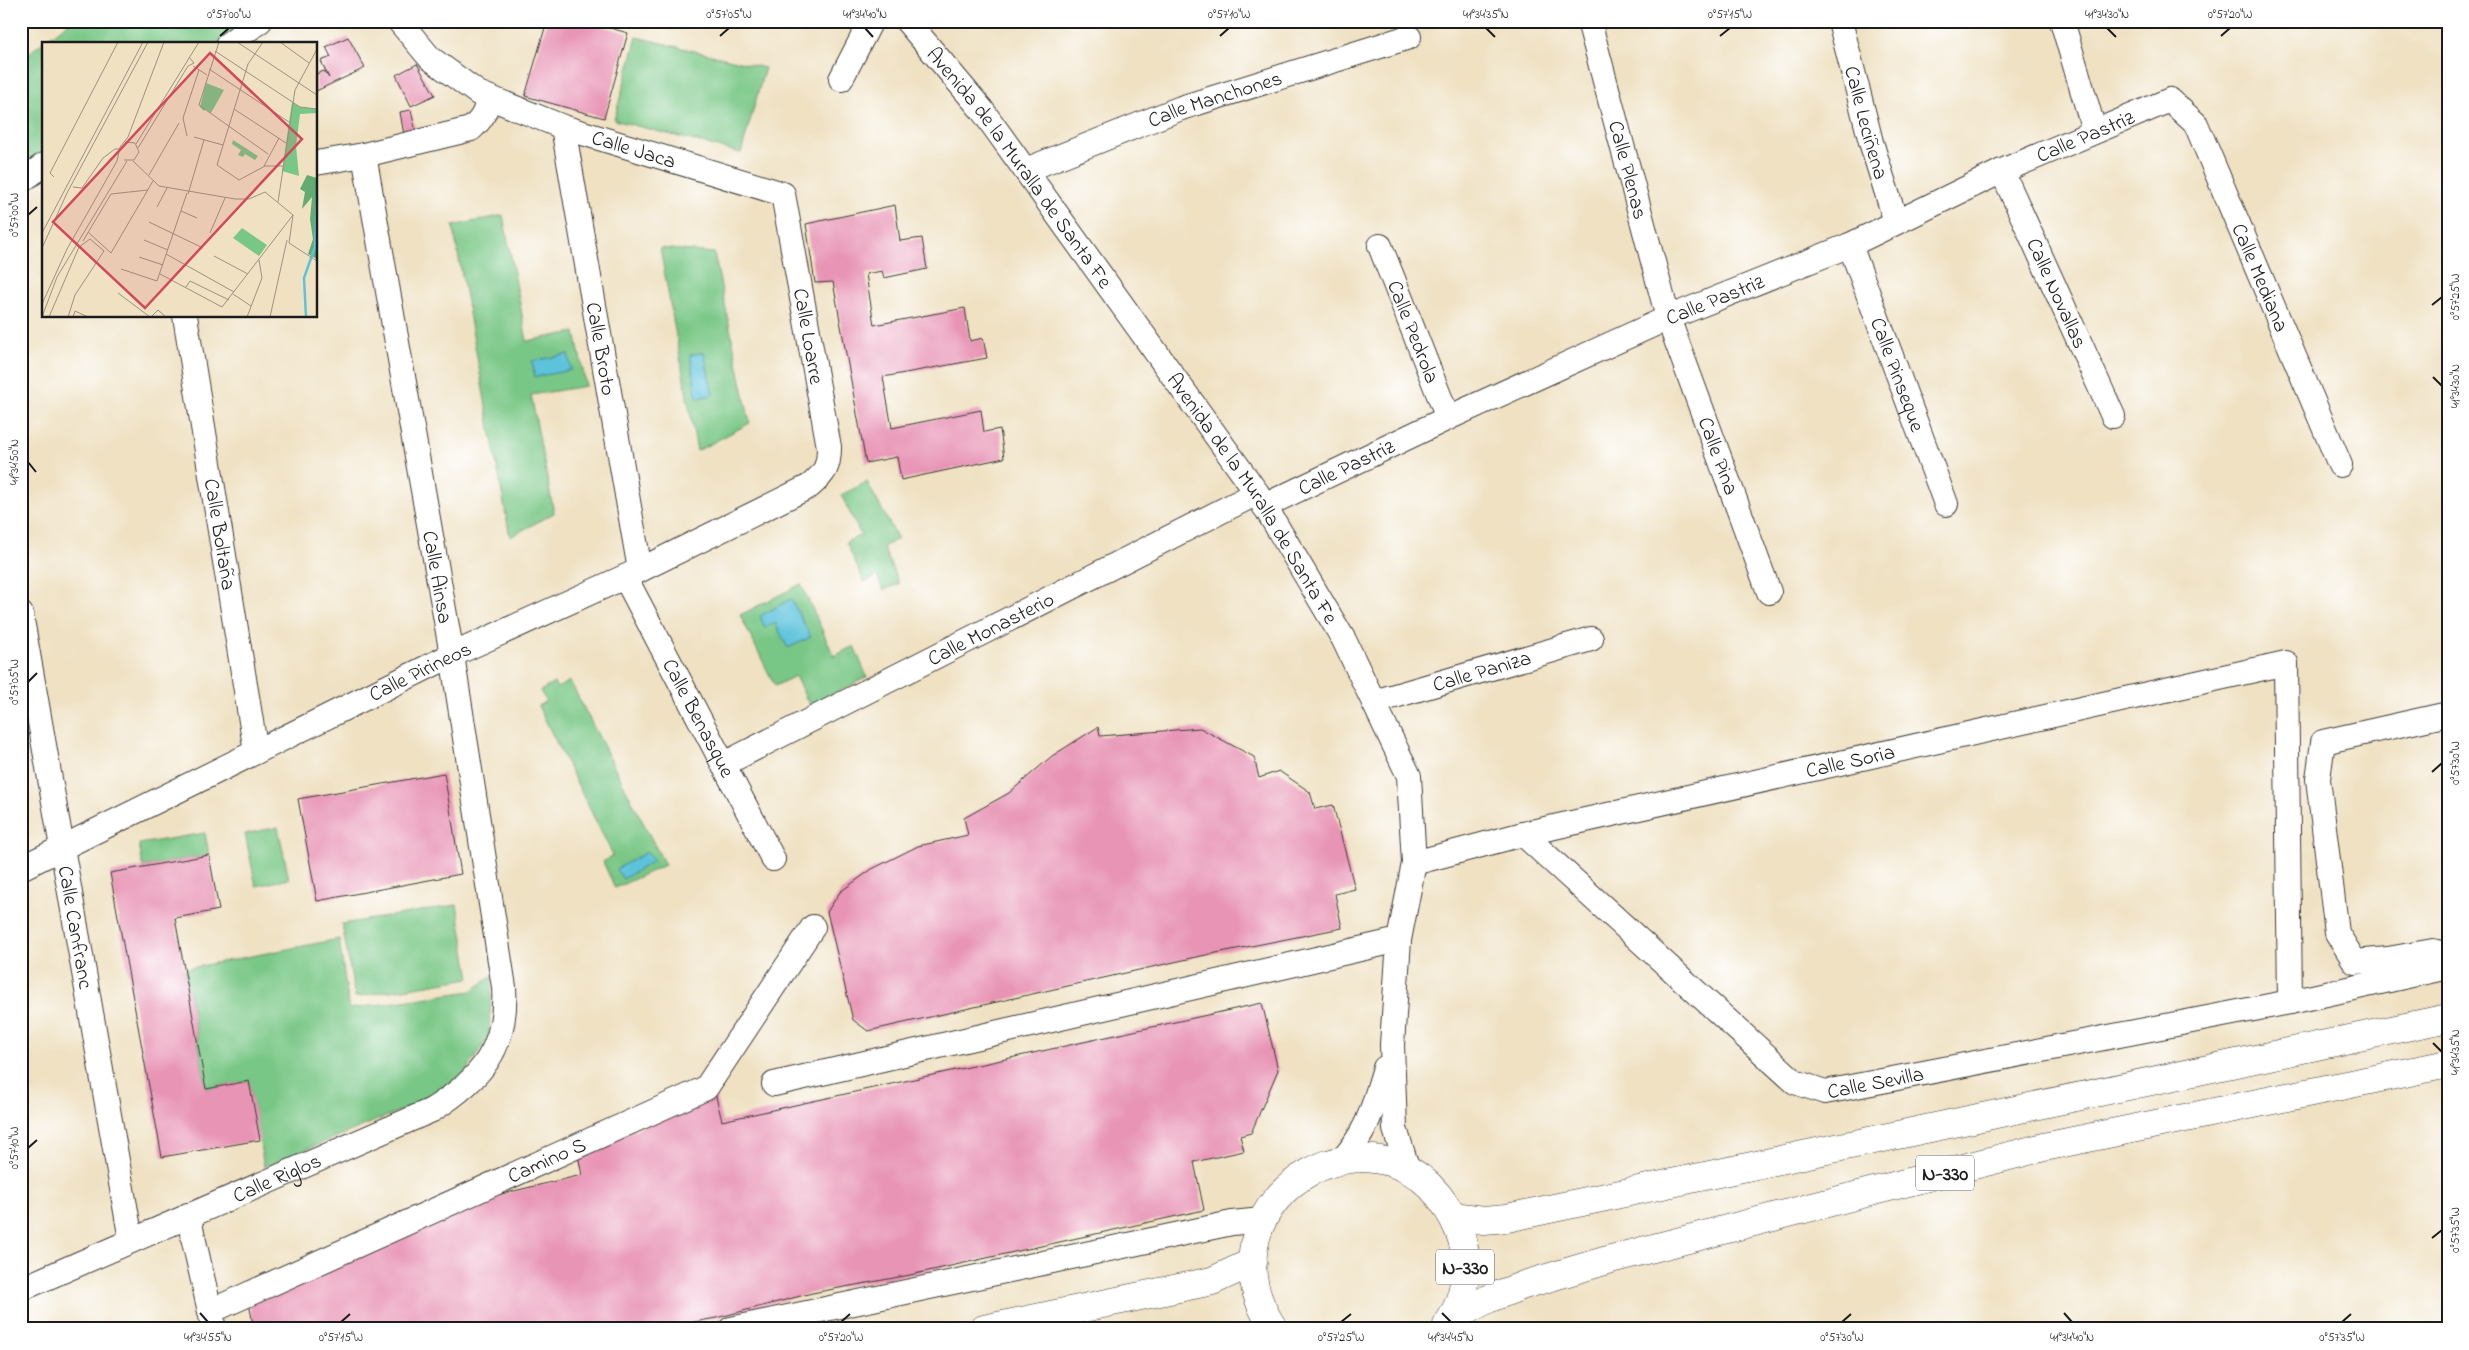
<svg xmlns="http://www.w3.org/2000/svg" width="2469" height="1350" viewBox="0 0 2469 1350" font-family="'Indie Flower',sans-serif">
  <rect width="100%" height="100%" fill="#fff"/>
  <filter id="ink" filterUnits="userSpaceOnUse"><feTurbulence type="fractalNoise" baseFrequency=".02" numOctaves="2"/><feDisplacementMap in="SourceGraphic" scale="10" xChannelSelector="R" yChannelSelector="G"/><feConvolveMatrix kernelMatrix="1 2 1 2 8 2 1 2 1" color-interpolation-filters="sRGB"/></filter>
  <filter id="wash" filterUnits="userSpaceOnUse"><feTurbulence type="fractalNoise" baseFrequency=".0096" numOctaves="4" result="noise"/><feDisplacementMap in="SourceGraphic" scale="20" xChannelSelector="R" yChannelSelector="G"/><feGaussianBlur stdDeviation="1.12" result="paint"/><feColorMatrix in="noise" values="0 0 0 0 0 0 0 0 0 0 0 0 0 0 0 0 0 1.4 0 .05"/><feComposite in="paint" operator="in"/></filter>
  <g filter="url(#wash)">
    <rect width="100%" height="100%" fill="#efe1c2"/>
    <g fill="#79c786" stroke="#4a7251">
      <path d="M71 21H259L227 44H44V165L21 181V59Z"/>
      <path d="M637 37 765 68 741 153 614 120Z"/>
      <path d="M503 215 527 341 575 332 586 386 531 395 554 513 510 537 453 226Z"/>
      <path d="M660 248 714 253 750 423 697 451Z"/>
      <path d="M867 482 898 539 883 547 899 584 883 590 877 576 864 582 846 542 861 535 841 495Z"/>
      <path d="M801 584 834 656 854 646 867 677 810 706 795 676 775 686 740 615Z"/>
      <path d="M570 681 665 865 615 888 603 862 613 855 538 706 546 701 540 691 554 683 557 688Z"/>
      <path d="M278 827 289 879 256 886 245 834Z"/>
      <path d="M205 833 209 855 143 867 139 844Z"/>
      <path d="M457 905 470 978 355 997 342 924Z"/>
      <path d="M339 939 349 1009 471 991 492 976 489 1036 462 1078 443 1093 264 1167 249 1081 206 1089 185 969Z"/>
    </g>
    <g fill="#5dc3db" stroke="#3c707c">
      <path d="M704 352 713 395 697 398 690 355Z"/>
      <path d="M568 354 571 370 535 377 532 361Z"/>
      <path d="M791 599 811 637 788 648 775 623 765 628 760 616Z"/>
      <path d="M647 852 653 861 623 879 616 869Z"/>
    </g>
    <g id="blocks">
      <g fill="#e894b5">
        <path d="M547 21H585L628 33 604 118 525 96Z"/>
        <path d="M348 37 365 68 316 91V74L324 71 329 78 321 61 331 57 326 47Z"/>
        <path d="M417 64 435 95 411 106 396 75Z"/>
        <path d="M411 110 416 133 404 135 400 112Z"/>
        <path d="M895 205 900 241 922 238 927 269 884 278 882 271 866 274 874 325 965 308 970 341 983 338 987 358 883 377 892 428 981 410 984 432 1000 429 1004 458 901 480 897 457 866 463 833 282 815 283 806 224Z"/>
        <path d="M1098 727 1100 736 1200 728 1254 757 1259 778 1279 771 1310 792 1315 809 1333 805 1355 889 1335 894 1342 928 1201 956 868 1031 853 1020 827 912 840 892 872 869 918 846 968 835 964 818 1009 793 1052 756Z"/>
        <path d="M444 773 461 874 317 901 298 799Z"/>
        <path d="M209 855 219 910 175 918 206 1089 249 1081 260 1140 162 1157 110 873Z"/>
        <path d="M1262 1003 1278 1070 1251 1133 1240 1136 1244 1151 1194 1162 1204 1210 910 1275 812 1293 716 1318 656 1329H254L249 1303 484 1198 582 1175 578 1155 715 1093 722 1121Z"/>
      </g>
    </g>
  </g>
  <g filter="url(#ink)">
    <use href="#blocks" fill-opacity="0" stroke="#3c3a35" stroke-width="1"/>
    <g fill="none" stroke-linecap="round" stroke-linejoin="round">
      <g stroke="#3c3a35" stroke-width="26">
        <g id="minor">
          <path id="s1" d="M907 21 982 110 1257 493 1344 640 1409 776 1414 863 1399 940 1392 1045 1395 1129 1408 1170"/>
          <path id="s2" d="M1589 21 1668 318 1769 592"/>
          <path id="s3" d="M1840 21 1871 142 1896 222"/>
          <path d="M2062 21 2094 130"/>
          <path d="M228 44 260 21"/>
          <path d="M841 79 871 21"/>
          <path id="s4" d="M563 127 640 570"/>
          <path d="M316 163 364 155 471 129C482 119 487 112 487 97"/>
          <path id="s5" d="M1026 170 1181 108 1409 37"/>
          <path id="s6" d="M2002 171 2113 416"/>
          <path d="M21 181 44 165"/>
          <path id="s7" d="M1850 245 1946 504"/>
          <path id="s8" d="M1380 246 1448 418"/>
          <path id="s9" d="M185 316 256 752"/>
          <path id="s10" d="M1264 506 1448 418 1668 318 1850 245 2002 171 2170 100 2196 124 2340 465"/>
          <path id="s11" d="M625 577 773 859"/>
          <path id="s12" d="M21 614 131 1240"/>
          <path id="s13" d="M1374 702 1591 639"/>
          <path d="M2448 714 2323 742 2318 779 2337 933 2355 962 2388 959 2433 951 2448 955"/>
          <path id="s14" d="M724 764 1257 493"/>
          <path id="s15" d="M1523 834 1795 1082 1825 1092 2290 1002 2448 967"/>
          <path id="s16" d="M1414 863 1523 834 2286 663 2290 1002"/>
          <path id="s17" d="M21 868 452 655 640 570 810 486C825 473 829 467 829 447L783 194 563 127 478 93 430 58 399 21"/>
          <path d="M774 1084 1399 940"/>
          <path d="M1344 1158C1370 1127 1373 1106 1385 1068"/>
          <path d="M188 1215 214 1329"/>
          <path id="s18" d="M21 1289 432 1110C481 1079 508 1048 504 987L452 655 364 155"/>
          <path id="s19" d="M211 1311 706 1088 813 927"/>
          <path d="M731 1329 1232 1223 1262 1220"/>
        </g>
      </g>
      <g stroke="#3c3a35" stroke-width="29">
        <g id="highway">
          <path d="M1453 1216 1484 1220 1507 1218 2448 1018"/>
          <path d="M1452 1318 1488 1299 1524 1285 1611 1259 2044 1147 2448 1064"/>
          <path d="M984 1329 1212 1281 1253 1262"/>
          <path d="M1274 1329C1185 1197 1395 1076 1459 1231 1471 1260 1466 1299 1447 1325"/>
        </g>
      </g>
      <use href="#minor" stroke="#fff" stroke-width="24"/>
      <use href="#highway" stroke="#fff" stroke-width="28"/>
    </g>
  </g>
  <path fill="none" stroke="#1c1c1c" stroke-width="2" d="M865 28 873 37M1486 28 1495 37M2107 28 2116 37M220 36 229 28M720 36 729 28M1220 36 1229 28M1720 36 1730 28M2221 36 2230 28M28 215 37 207M2432 305 2442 297M2433 377 2442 386M28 462 36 472M28 682 37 673M2432 772 2442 763M2433 1043 2442 1052M28 1148 37 1140M2432 1238 2442 1230M200 1313 208 1322M1442 1313 1451 1322M2064 1313 2072 1322M341 1322 350 1314M841 1322 850 1314M1341 1322 1351 1314M1842 1322 1851 1314M2342 1322 2351 1314"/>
  <g text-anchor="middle" stroke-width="4.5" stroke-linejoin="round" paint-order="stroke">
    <g fill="#fff" stroke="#606060" stroke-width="1">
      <rect x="1916" y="1155.5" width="58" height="35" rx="4"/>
      <rect x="1436" y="1249.5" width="58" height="35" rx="4"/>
    </g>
    <g font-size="20" font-weight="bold" fill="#1c1c1c">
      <text x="1945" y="1180">N-330</text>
      <text x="1465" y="1274">N-330</text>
    </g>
    <g font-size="21" fill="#1c1c1c" stroke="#fff">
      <text dy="7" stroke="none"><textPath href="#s5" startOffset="202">Calle Manchones</textPath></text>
      <text dy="7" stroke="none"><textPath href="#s3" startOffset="105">Calle Leciñena</textPath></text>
      <text dy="7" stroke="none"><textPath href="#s10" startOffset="901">Calle Pastriz</textPath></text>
      <text transform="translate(634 149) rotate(17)" y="7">Calle Jaca</text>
      <text dy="7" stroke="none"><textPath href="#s1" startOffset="185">Avenida de la Muralla de Santa Fe</textPath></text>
      <text dy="7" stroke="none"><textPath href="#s2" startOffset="154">Calle Plenas</textPath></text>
      <text dy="7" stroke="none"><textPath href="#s10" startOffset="1195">Calle Mediana</textPath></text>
      <text dy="7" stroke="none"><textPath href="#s6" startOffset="134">Calle Novallas</textPath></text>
      <text dy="7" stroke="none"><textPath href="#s10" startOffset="496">Calle Pastriz</textPath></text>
      <text dy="7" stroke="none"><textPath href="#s8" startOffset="92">Calle Pedrola</textPath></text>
      <text transform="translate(809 336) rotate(80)" y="7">Calle Loarre</text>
      <text dy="7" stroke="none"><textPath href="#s4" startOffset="225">Calle Broto</textPath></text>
      <text dy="7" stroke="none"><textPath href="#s7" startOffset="138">Calle Pinseque</textPath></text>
      <text dy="7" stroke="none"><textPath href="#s2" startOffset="454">Calle Pina</textPath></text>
      <text dy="7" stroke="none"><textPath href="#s10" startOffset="91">Calle Pastriz</textPath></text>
      <text dy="7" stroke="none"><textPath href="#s1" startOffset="590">Avenida de la Muralla de Santa Fe</textPath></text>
      <text dy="7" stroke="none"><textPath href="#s9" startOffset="221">Calle Boltaña</textPath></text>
      <text transform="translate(438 577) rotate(80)" y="7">Calle Ainsa</text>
      <text dy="7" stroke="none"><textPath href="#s14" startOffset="299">Calle Monasterio</textPath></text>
      <text dy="7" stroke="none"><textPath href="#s13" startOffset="112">Calle Paniza</textPath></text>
      <text dy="7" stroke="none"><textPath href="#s17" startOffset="445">Calle Pirineos</textPath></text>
      <text dy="7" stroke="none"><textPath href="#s11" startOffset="159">Calle Benasque</textPath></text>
      <text dy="7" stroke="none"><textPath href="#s16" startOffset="448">Calle Soria</textPath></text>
      <text dy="7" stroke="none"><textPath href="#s12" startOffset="318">Calle Canfranc</textPath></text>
      <text dy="7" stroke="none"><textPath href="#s15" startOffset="451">Calle Sevilla</textPath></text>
      <text dy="7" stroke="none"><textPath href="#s19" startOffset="368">Camino S</textPath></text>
      <text dy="7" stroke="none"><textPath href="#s18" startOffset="279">Calle Riglos</textPath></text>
    </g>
  </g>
  <g transform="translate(42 42)">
    <rect width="275" height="275" fill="#efe1c2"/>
    <path d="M164 41 182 48 169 71 163 67 170 57 162 69 158 65ZM250 60 258 65 275 67V71L258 72 254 104 257 134 240 129ZM191 98 216 114 213 118 203 112 201 115 196 113 199 108 190 102ZM200 186 225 203 217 214 191 196Z" fill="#79c786"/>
    <path d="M265 133 275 136V217L266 212 271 197 268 177 270 155 260 167 263 150 258 147Z" fill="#62ac73"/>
    <path fill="none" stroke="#5dc3db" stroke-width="2.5" d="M264 275 262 236 273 205 275 155"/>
    <path fill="none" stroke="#9b9280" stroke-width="1" d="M177 0 157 63 226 112M195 0 275 53M221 0 206 22 175 123 197 138 223 124H241M238 0 267 21M173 9 258 65 275 67M151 24 165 33M167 27 247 80M192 67 244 101M145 94 141 76 157 28M152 95 181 103M94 102 157 0M96 106 146 24 152 21 147 15M82 118H92L97 110 93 101 83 100M91 119 117 144 193 157H207L223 150 251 173M222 124 237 96M107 133 137 81M12 135 8 131 76 0M31 145 40 146 61 116 73 107H78M146 152 162 98M236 160 253 48 275 7M115 165 125 146M139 169 155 176M251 173 247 201 275 219M107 180 161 206M46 190 69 211 111 139M0 191 101 0M168 191 183 156M102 198 126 208M41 199 69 152 106 148M0 206 25 151 106 0M124 212 192 250M172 214 206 232M97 215 121 223M79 227 115 239 145 151M118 232 180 265 251 173M144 245 148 239 187 258M76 251 108 275M191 252 209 264M0 262 25 207 75 119 78 105 86 95 122 0M0 275 15 235 85 119M7 275 37 205 48 197 62 209 33 253 26 275M31 275 33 269 46 275M109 275 116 268 124 275M205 275 220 236 217 218M228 275 245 198"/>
    <path fill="#d1495b" fill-opacity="0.15" stroke="#d1495b" stroke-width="2.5" d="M168 11 260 97 103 266 11 180Z"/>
    <rect width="275" height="275" fill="none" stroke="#1c1c1c" stroke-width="2.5"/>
  </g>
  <rect width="2469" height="1350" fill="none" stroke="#fff" stroke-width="55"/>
  <rect x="28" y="28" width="2414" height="1294" fill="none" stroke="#1c1c1c" stroke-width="2"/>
  <g font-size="12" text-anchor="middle" fill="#1c1c1c">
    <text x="229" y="18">0°57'00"W</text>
    <text x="729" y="18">0°57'05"W</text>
    <text x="865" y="18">41°34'40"N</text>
    <text x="1229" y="18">0°57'10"W</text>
    <text x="1486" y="18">41°34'35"N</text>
    <text x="1730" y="18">0°57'15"W</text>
    <text x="2107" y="18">41°34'30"N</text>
    <text x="2230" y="18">0°57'20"W</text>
    <text transform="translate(14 215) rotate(-90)" y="4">0°57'00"W</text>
    <text transform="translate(2455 297) rotate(-90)" y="4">0°57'25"W</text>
    <text transform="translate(2455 386) rotate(-90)" y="4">41°34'30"N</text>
    <text transform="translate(14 462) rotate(-90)" y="4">41°34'50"N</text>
    <text transform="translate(14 682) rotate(-90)" y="4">0°57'05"W</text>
    <text transform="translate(2455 763) rotate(-90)" y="4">0°57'30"W</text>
    <text transform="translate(2455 1052) rotate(-90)" y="4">41°34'35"N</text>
    <text transform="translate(14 1148) rotate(-90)" y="4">0°57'10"W</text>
    <text transform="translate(2455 1230) rotate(-90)" y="4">0°57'35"W</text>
    <text x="208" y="1341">41°34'55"N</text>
    <text x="341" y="1341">0°57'15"W</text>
    <text x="841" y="1341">0°57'20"W</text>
    <text x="1341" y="1341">0°57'25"W</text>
    <text x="1451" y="1341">41°34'45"N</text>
    <text x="1842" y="1341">0°57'30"W</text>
    <text x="2072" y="1341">41°34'40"N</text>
    <text x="2342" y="1341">0°57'35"W</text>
  </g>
</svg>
